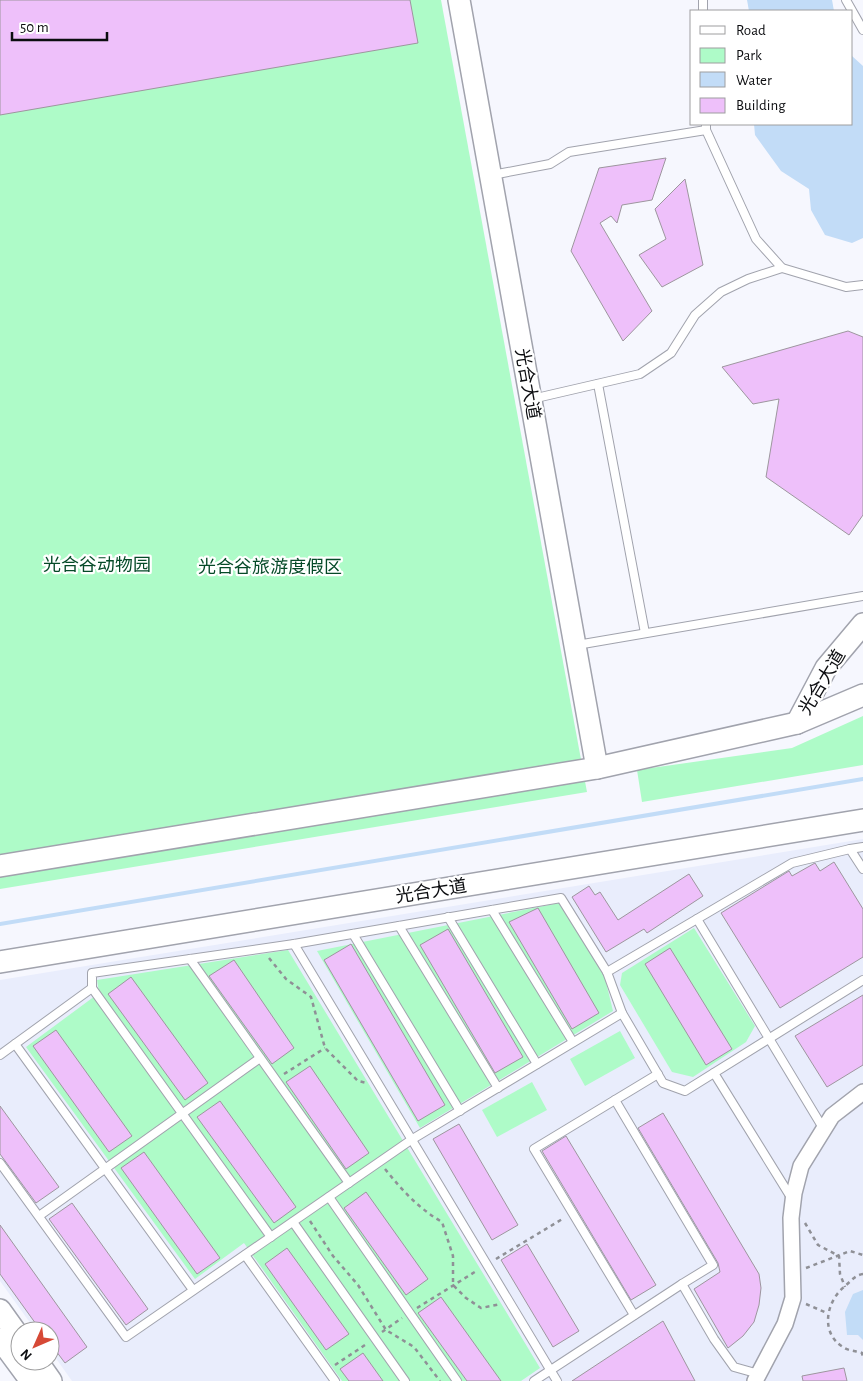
<svg xmlns="http://www.w3.org/2000/svg" width="863" height="1381" viewBox="0 0 863 1381" font-family="'Alegreya Sans','Noto Sans SC',sans-serif">
  <rect width="100%" height="100%" fill="#f6f7fe"/>
  <path fill="#e9edfc" d="M863 839V1381H72L50 1350V1331H36L0 1281V980Z"/>
  <g fill="#aefbc8">
    <path d="M0 0H441L587 792 0 889Z"/>
    <path d="M863 716V765L642 802 637 770 792 748Z"/>
    <path d="M559 903 604 974 613 1011 420 1128 317 951Z"/>
    <path d="M694 928 755 1026 746 1042 693 1077 672 1072 620 985 622 973Z"/>
    <path d="M288 950 540 1368 521 1381H342L244 1243 195 1279 26 1047 99 993 97 980Z"/>
    <path d="M620 1031 635 1058 585 1086 570 1059Z"/>
    <path d="M532 1082 547 1110 497 1137 482 1110Z"/>
  </g>
  <g fill="#c2dcf7">
    <path d="M747 0H832L834 11H749Z"/>
    <path d="M852 56 863 66V238L852 243 825 235 811 210 809 189 781 171 755 135 754 124H852Z"/>
    <path d="M863 1290V1340L858 1335H847L845 1312 853 1294Z"/>
  </g>
  <g fill="none" stroke-linecap="round" stroke-linejoin="round">
    <path stroke="#c2dcf7" stroke-width="4" d="M0 924 863 779"/>
  </g>
  <g fill="#eec0fa" stroke="#9d969e">
    <path d="M0 0H410L418 43 0 115Z"/>
    <path d="M666 158 652 200 622 205 617 223 611 216 600 223 652 311 623 341 571 251 599 168Z"/>
    <path d="M685 179 703 265 662 287 639 255 666 239 655 209Z"/>
    <path d="M848 331 863 337V515L849 535 766 477 779 399 753 404 722 367Z"/>
    <path d="M834 862 863 909V957L780 1008 721 913 789 871 792 876 815 863 820 871Z"/>
    <path d="M689 874 703 896 647 933 644 929 606 952 572 897 589 886 595 895 600 892 618 920Z"/>
    <path d="M538 908 599 1013 572 1029 509 922Z"/>
    <path d="M448 929 523 1057 495 1073 420 945Z"/>
    <path d="M351 944 445 1105 418 1121 324 960Z"/>
    <path d="M670 948 732 1049 706 1065 645 964Z"/>
    <path d="M234 960 294 1048 272 1064 209 976Z"/>
    <path d="M131 977 208 1083 185 1100 108 994Z"/>
    <path d="M863 995V1065L827 1087 795 1036Z"/>
    <path d="M56 1030 132 1136 109 1152 33 1046Z"/>
    <path d="M310 1066 369 1153 346 1169 286 1082Z"/>
    <path d="M220 1101 296 1207 274 1223 197 1117Z"/>
    <path d="M0 1106 59 1187 36 1203 0 1154Z"/>
    <path d="M663 1113 759 1274 761 1288 759 1305 754 1322 743 1336 728 1348 694 1289 720 1272 718 1263 638 1128Z"/>
    <path d="M459 1124 518 1225 492 1240 433 1139Z"/>
    <path d="M566 1136 656 1285 631 1300 542 1151Z"/>
    <path d="M144 1152 220 1258 197 1274 121 1168Z"/>
    <path d="M366 1192 428 1279 406 1295 344 1208Z"/>
    <path d="M72 1203 148 1309 126 1325 49 1219Z"/>
    <path d="M0 1225 87 1347 65 1363 50 1343V1331H41L0 1274Z"/>
    <path d="M527 1244 579 1331 553 1347 501 1260Z"/>
    <path d="M287 1248 349 1334 326 1350 265 1264Z"/>
    <path d="M441 1297 501 1381H467L418 1313Z"/>
    <path d="M663 1321 695 1381H572Z"/>
    <path d="M363 1353 383 1381H349L340 1369Z"/>
    <path d="M844 1368 847 1381H803L802 1376Z"/>
  </g>
  <g fill="none" stroke-linecap="round" stroke-linejoin="round">
    <g stroke="#a1a3ad" stroke-width="10">
      <g id="lane">
        <path d="M703 0V11"/>
        <path d="M846 0 863 30"/>
        <path d="M706 124V130L756 239 782 268 846 287 863 285"/>
        <path d="M492 175 550 164 569 152 706 130"/>
        <path d="M598 384 645 633"/>
        <path d="M532 399 640 374 671 353 695 315 721 292 748 279 782 268"/>
        <path d="M577 645 863 596"/>
        <path d="M850 849 863 847"/>
        <path d="M492 910 573 1042"/>
        <path d="M448 917 537 1064"/>
        <path d="M697 919 792 863 850 849 863 869"/>
        <path d="M399 926 498 1088"/>
        <path d="M353 934 460 1111"/>
        <path d="M294 944 557 1381"/>
        <path d="M190 959 349 1183"/>
        <path d="M92 988 271 1237"/>
        <path d="M622 1013 607 972 697 919 823 1128"/>
        <path d="M0 1055 15 1044"/>
        <path d="M714 1073 792 1199"/>
        <path d="M658 1074 615 1100 713 1265 682 1284"/>
        <path d="M615 1100 534 1149 634 1315"/>
        <path d="M0 1163 126 1337 411 1140 622 1013 663 1083 685 1091 863 980"/>
        <path d="M329 1197 457 1381"/>
        <path d="M39 1216 260 1058"/>
        <path d="M293 1222 405 1381"/>
        <path d="M245 1255 335 1381"/>
        <path d="M193 1290 15 1044 92 988V973L294 944 561 898 607 972"/>
        <path d="M534 1381 682 1284 714 1339 734 1367 759 1374"/>
      </g>
    </g>
    <g stroke="#a1a3ad" stroke-width="18">
      <path id="street" d="M755 1381 785 1324 793 1298 791 1218 794 1193 801 1166 832 1116 863 1092"/>
    </g>
    <g stroke="#a1a3ad" stroke-width="24">
      <g id="secondary">
        <path d="M459 0 597 768"/>
        <path d="M797 723 826 668 863 624"/>
        <path d="M0 866 597 768 797 723 863 695"/>
        <path d="M0 962 863 820"/>
        <path d="M0 1310 20 1338"/>
        <path d="M0 1339 31 1381"/>
        <path d="M37 1361 51 1381"/>
      </g>
    </g>
    <g stroke="#8f9096" stroke-width="2.5" stroke-dasharray="4 4" stroke-linecap="butt">
      <path d="M269 958 286 979 311 997 325 1048 358 1081 367 1083"/>
      <path d="M284 1074 325 1048"/>
      <path d="M385 1169C402 1190 418 1208 442 1222L453 1256V1285L466 1298 481 1308 501 1304"/>
      <path d="M310 1221 333 1256 358 1285 386 1330 414 1347 440 1381"/>
      <path d="M805 1223 818 1245 839 1256 840 1274 845 1287"/>
      <path d="M496 1259 564 1218"/>
      <path d="M806 1268 850 1251 863 1255"/>
      <path d="M863 1274C855 1275 850 1282 844 1287 826 1302 820 1333 843 1347 848 1351 857 1351 862 1353L863 1358"/>
      <path d="M806 1304 827 1313"/>
      <path d="M417 1308 478 1270"/>
      <path d="M382 1332 402 1318"/>
      <path d="M335 1365 368 1343"/>
    </g>
    <use href="#lane" stroke="#fff" stroke-width="8"/>
    <use href="#street" stroke="#fff" stroke-width="15"/>
    <use href="#secondary" stroke="#fff" stroke-width="21"/>
  </g>
  <g text-anchor="middle" stroke-width="4.5" stroke-linejoin="round" paint-order="stroke">
    <g font-size="18" fill="#0c0d10" stroke="#fff">
      <text transform="translate(528 384) rotate(80)" y="6">光合大道</text>
      <text transform="translate(822 682) rotate(-59)" y="6">光合大道</text>
      <text transform="translate(431 891) rotate(-9)" y="6">光合大道</text>
    </g>
    <g font-size="18" fill="#054a28" stroke="#fff">
      <text x="97" y="571">光合谷动物园</text>
      <text x="270" y="573">光合谷旅游度假区</text>
    </g>
  </g>
  <rect x="690" y="10" width="162" height="115" fill="#ffffff" stroke="#9e9e9f"/>
  <rect x="700" y="26" width="25" height="8" fill="#ffffff" stroke="#9e9e9f"/>
  <text x="736" y="35" font-size="15" fill="#0c0d10">Road</text>
  <rect x="700" y="48" width="25" height="15" fill="#aefbc8" stroke="#9e9e9f"/>
  <text x="736" y="60" font-size="15" fill="#0c0d10">Park</text>
  <rect x="700" y="72" width="25" height="15" fill="#c2dcf7" stroke="#9e9e9f"/>
  <text x="736" y="85" font-size="15" fill="#0c0d10">Water</text>
  <rect x="700" y="98" width="25" height="15" fill="#eec0fa" stroke="#9e9e9f"/>
  <text x="736" y="110" font-size="15" fill="#0c0d10">Building</text>
  <g transform="translate(35 1346) rotate(225)"><circle r="24" fill="#ffffff" stroke="#9e9e9f"/>
  <path d="M0-4L9 19L0 12L-9 19Z" fill="#d64936"/>
  <text y="-8" font-size="14" font-weight="bold" text-anchor="middle" fill="#0c0d10">N</text>
  </g>
  <path d="M12 32v8h95v-8" fill="none" stroke="#0c0d10" stroke-width="2.5"/>
  <text x="20" y="32" font-size="15" fill="#0c0d10" stroke="#ffffff" stroke-width="4" paint-order="stroke">50 m</text>
</svg>
